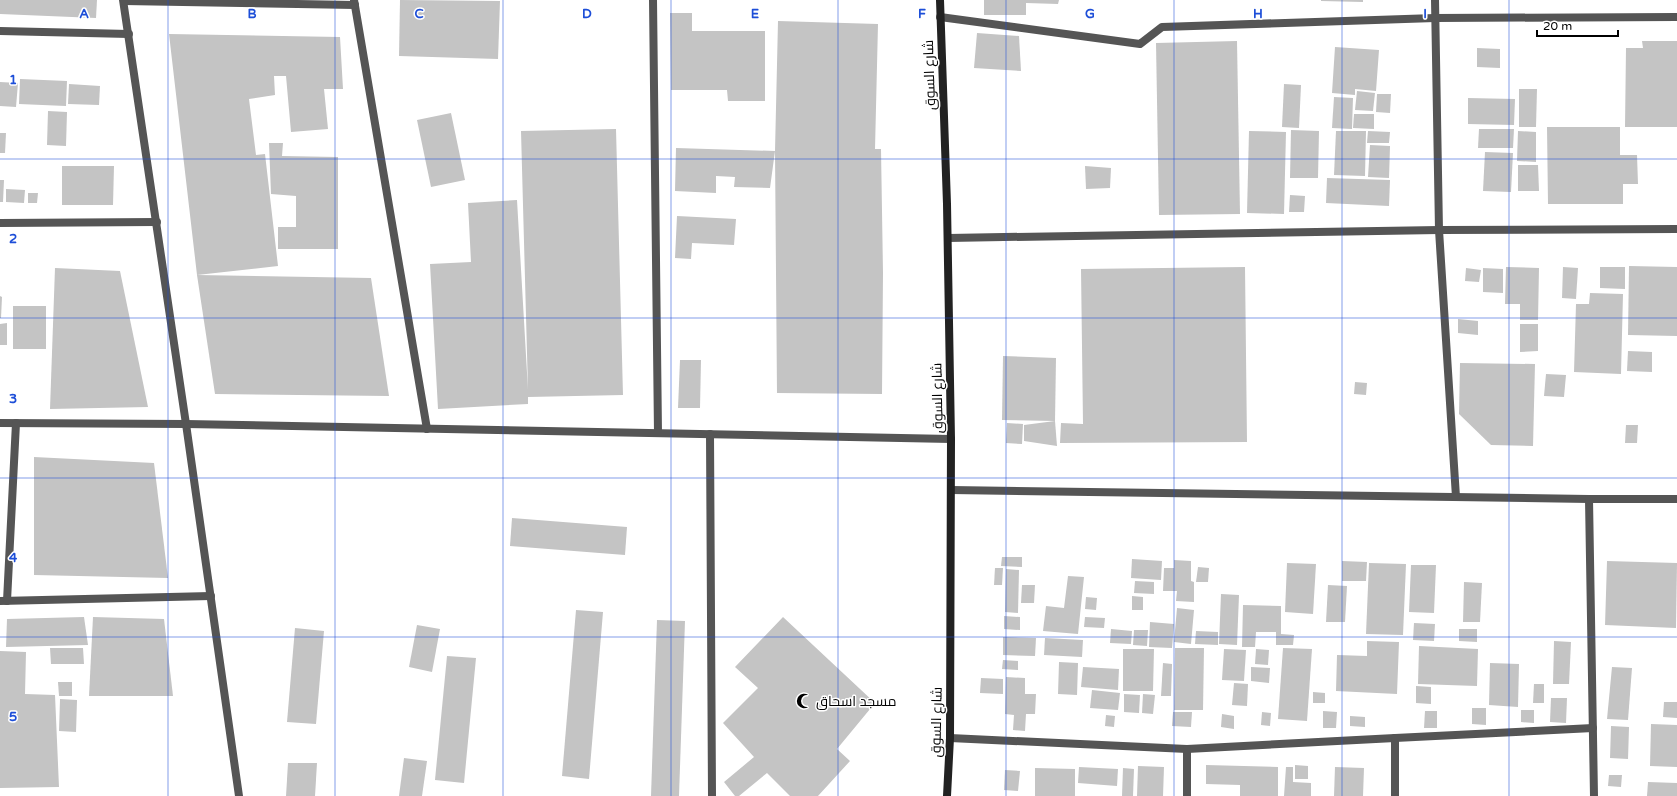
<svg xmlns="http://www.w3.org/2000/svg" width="1677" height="796" viewBox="0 0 1677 796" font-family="'Varela Round',Cairo,sans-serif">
  <rect width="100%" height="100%" fill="#fff"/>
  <g fill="#c4c4c4">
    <path d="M0 0H97L96 18 0 14Z"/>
    <path d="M400 0 500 1 498 59 399 56Z"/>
    <path d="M984 0H1059L1058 4 1026 3V15H984Z"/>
    <path d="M1321 0H1363V2L1321 1Z"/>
    <path d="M670 13H692V31H765V101H728L727 90H671Z"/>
    <path d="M778 21 878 24 875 149H881L883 273 882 394 777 393 775 151Z"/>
    <path d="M977 33 1019 36 1021 71 974 68Z"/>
    <path d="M169 34 340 37 343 89H324L328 129 291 132 286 76H274L275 95 249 99 256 155 265 154 278 266 197 275Z"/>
    <path d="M1237 41 1240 214 1159 215 1156 43Z"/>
    <path d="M1642 41H1677V127H1625L1626 48H1643Z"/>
    <path d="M1335 47 1379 50 1376 91 1355 89V95L1332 93Z"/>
    <path d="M1477 48 1500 49V68L1477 67Z"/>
    <path d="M20 79 67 81 66 106 19 104Z"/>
    <path d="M0 82 18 83 16 107 0 106Z"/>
    <path d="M69 84 100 86 99 105 68 104Z"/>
    <path d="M1284 84 1301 85 1299 128 1282 127Z"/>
    <path d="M1519 89H1537L1536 127H1519Z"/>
    <path d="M1357 91 1375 93 1373 111 1355 110Z"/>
    <path d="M1377 94H1391L1390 113 1376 112Z"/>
    <path d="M1334 97 1353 98 1352 129 1332 128Z"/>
    <path d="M1468 98 1515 99 1514 125 1468 124Z"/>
    <path d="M48 111 67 112 66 146 47 145Z"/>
    <path d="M451 113 465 180 431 187 417 120Z"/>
    <path d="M1354 114H1374V129L1353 128Z"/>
    <path d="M1547 127H1620V155H1637L1638 184H1623V204H1548Z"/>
    <path d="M616 129 623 395 528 397V404L438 409 430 264 471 262 468 203 517 200 528 390 521 131Z"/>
    <path d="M1479 129H1514L1513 148H1478Z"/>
    <path d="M1291 130 1319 131 1318 178H1290Z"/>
    <path d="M1249 131 1286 132 1284 214 1247 213Z"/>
    <path d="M1336 131H1366L1365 176 1334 175Z"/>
    <path d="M1368 131 1390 132 1389 143H1367Z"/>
    <path d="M1518 131 1536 132V162L1517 161Z"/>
    <path d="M0 133H6L5 153H0Z"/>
    <path d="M269 143H283L282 156 338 157V249H278V227H296V196L271 194Z"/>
    <path d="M1370 145 1390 146 1389 178 1368 177Z"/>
    <path d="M676 148 775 151 770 188 734 187 735 177 716 176V193L675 191Z"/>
    <path d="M1485 152 1513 153 1511 192 1483 191Z"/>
    <path d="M1518 165H1538L1539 191H1518Z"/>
    <path d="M62 166H114L113 205H62Z"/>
    <path d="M1085 166 1111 168 1110 188 1086 189Z"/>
    <path d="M1327 178 1390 180 1389 206 1326 203Z"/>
    <path d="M0 180H4L3 202H0Z"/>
    <path d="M6 189 25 190 24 203 6 202Z"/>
    <path d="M28 193H38L37 203H28Z"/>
    <path d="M1290 195 1305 196 1304 212H1289Z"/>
    <path d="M677 216 736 219 734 245 692 243 691 259 675 258Z"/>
    <path d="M1629 266 1677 267V336L1628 335Z"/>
    <path d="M1245 267 1247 442 1060 443 1061 423 1083 424 1081 269Z"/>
    <path d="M1506 267 1539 268 1538 320H1520V304H1505Z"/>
    <path d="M1563 267 1578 268 1576 299 1562 298Z"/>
    <path d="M1600 267H1625V289L1600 288Z"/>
    <path d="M55 268 120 271 148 407 50 409Z"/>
    <path d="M1466 268 1481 270 1479 282 1465 281Z"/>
    <path d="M1483 268 1503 269V293L1483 292Z"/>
    <path d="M197 275 371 278 389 396 215 394Z"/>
    <path d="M1590 293 1623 294 1621 374 1574 372 1576 304H1589Z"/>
    <path d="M0 296 2 297 1 318H0Z"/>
    <rect x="13" y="306" width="33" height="43"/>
    <path d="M1458 319 1478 321V335L1458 333Z"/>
    <path d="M7 323V345H0V324Z"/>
    <path d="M1520 324H1538V351L1520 352Z"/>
    <path d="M1628 351 1652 352V372L1627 371Z"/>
    <path d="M1003 356 1056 358 1055 421 1002 420Z"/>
    <path d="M680 360H701L700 408H678Z"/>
    <path d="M1460 363 1535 364 1533 446 1491 445 1459 414Z"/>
    <path d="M1546 374 1566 375 1564 397 1544 396Z"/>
    <path d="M1355 382 1367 383 1366 395 1354 394Z"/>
    <path d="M1055 421 1057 446 1024 441V425Z"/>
    <path d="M1007 423 1023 424 1022 444 1006 443Z"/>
    <path d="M1626 425H1638L1637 443H1625Z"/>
    <path d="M34 457 154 463 168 578 34 575Z"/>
    <path d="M512 518 627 527 625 555 510 546Z"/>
    <path d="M1002 557H1022V567L1001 566Z"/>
    <path d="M1132 559 1162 561 1161 580 1131 578Z"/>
    <path d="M1174 560 1191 561V581L1194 582V602L1176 601 1177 591H1163L1164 568H1174Z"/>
    <path d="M1342 561 1367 562 1366 581H1342Z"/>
    <path d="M1607 561 1677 563 1676 628 1605 625Z"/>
    <path d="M1287 563 1316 564 1313 614 1285 612Z"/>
    <path d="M1369 563 1406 564 1403 635 1366 634Z"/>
    <path d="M1411 565H1436L1434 613 1409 612Z"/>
    <path d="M1198 567 1209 568 1208 582H1196Z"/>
    <path d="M995 568H1003L1002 585H994Z"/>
    <path d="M1006 569 1019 570 1018 613 1005 612Z"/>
    <path d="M1068 576 1084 577 1078 634 1043 631 1046 606 1064 608Z"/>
    <path d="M1135 581 1154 582V594L1134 593Z"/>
    <path d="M1464 582 1482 583 1480 622H1463Z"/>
    <path d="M1022 585H1035L1034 603H1021Z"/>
    <path d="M1328 585 1347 586 1345 622H1326Z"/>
    <path d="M1221 594 1239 595 1237 645 1219 644Z"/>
    <path d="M1132 596 1143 597V610H1132Z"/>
    <path d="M1086 597 1097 598 1096 610 1085 609Z"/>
    <path d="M1243 605 1281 606V634L1294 635 1293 645H1276V632H1256L1255 647H1242Z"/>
    <path d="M1177 608 1194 610 1191 644 1174 642Z"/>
    <path d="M576 610 603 612 589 779 562 776Z"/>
    <path d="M1004 616 1020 617V630L1004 629Z"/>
    <path d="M84 617 88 645 6 647 7 619Z"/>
    <path d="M93 617 164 619 173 696H89Z"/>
    <path d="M783 617 875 703 837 749 850 761 818 796H790L767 773 739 796H735L724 782 754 757 723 723 758 688 735 667Z"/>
    <path d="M1085 617 1105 618 1104 628 1084 627Z"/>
    <path d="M657 620 685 621 679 796H651Z"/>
    <path d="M1150 622 1174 624 1172 648 1149 647Z"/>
    <path d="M1414 623 1435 624 1434 641 1413 640Z"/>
    <path d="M417 625 440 629 432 672 409 667Z"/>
    <path d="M295 628 324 631 316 724 287 722Z"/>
    <path d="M1111 629 1132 631 1131 644 1110 643Z"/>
    <path d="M1459 629H1477V642L1459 641Z"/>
    <path d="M1134 630H1148L1147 646 1133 645Z"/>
    <path d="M1196 631 1218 632V645L1195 644Z"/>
    <path d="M1003 637 1036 638 1035 656 1003 655Z"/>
    <path d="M1045 638 1083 640 1082 657 1044 655Z"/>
    <path d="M1367 641 1399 642 1397 694 1336 691 1337 655 1367 656Z"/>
    <path d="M1554 641 1571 642 1569 684H1553Z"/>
    <path d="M1419 646 1478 649 1477 686 1418 684Z"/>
    <path d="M50 648H83L84 664H51Z"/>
    <path d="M1175 648H1204L1203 710H1174Z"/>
    <path d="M1283 648 1312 649 1307 721 1278 719Z"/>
    <path d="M1123 649H1154L1153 691H1123Z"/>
    <path d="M1224 649 1246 650 1244 681 1222 680Z"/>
    <path d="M1256 649 1269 650 1268 665 1255 664Z"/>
    <path d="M0 651 26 652 25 694 55 695 59 787 0 788Z"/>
    <path d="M447 656 476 658 464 783 435 780Z"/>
    <path d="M1003 660 1018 661V670L1002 669Z"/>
    <path d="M1059 662 1078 663 1077 695 1058 694Z"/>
    <path d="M1163 663 1172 664 1171 696H1161Z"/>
    <path d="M1490 663 1519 664 1518 707 1489 705Z"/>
    <path d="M1083 667 1119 669 1118 690 1081 687Z"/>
    <path d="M1251 667 1270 668 1269 683 1251 681Z"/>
    <path d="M1612 667 1632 668 1628 720 1607 719Z"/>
    <path d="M1006 677 1025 678V694H1036L1035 714H1026L1025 731 1013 730 1014 715 1005 714Z"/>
    <path d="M981 678 1003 679V694L980 693Z"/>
    <path d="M58 682H72V696H59Z"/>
    <path d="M1234 683 1248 684 1247 706 1232 705Z"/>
    <path d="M1534 684H1544V703H1533Z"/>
    <path d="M1416 686 1431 687V704L1416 703Z"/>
    <path d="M1092 690 1120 693 1118 710 1090 708Z"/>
    <path d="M1313 692 1325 693V703H1313Z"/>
    <path d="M1124 694 1140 695 1139 713 1124 712Z"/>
    <path d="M1143 694 1155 695 1153 714 1142 713Z"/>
    <path d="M1551 698H1567L1566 723 1550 722Z"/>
    <path d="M60 699 77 700 76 732 59 731Z"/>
    <path d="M1664 702H1677V718L1663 717Z"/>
    <path d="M1472 708H1486V725L1472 724Z"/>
    <path d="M1521 710H1534V723L1521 722Z"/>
    <path d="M1323 711 1337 712 1336 728H1323Z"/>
    <path d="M1425 711H1437V728H1424Z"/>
    <path d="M1173 712H1192L1191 727 1172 726Z"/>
    <path d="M1262 712 1271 713 1270 726 1261 725Z"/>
    <path d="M1222 714 1234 716V729L1221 727Z"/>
    <path d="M1106 715 1115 716 1114 727 1105 726Z"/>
    <path d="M1350 716 1365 717V727L1350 726Z"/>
    <path d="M1651 724 1677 725V767L1650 766Z"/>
    <path d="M1611 726 1629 727 1628 759 1610 758Z"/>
    <path d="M404 758 427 761 422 796H399Z"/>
    <path d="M288 763H317L315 796H286Z"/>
    <path d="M1206 765 1278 767V796H1240V785L1206 784Z"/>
    <path d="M1295 765 1308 766V779H1295Z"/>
    <path d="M1138 766 1164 767 1163 796H1137Z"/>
    <path d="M1079 767 1118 769 1117 786 1078 783Z"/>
    <path d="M1286 767H1293V782L1311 783V796H1284Z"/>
    <path d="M1335 767 1364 768 1363 796H1334Z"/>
    <path d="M1035 768 1075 769V796H1035Z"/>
    <path d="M1123 768 1134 769 1133 796H1122Z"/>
    <path d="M1005 770 1020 771 1018 791 1004 790Z"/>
    <path d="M1609 775H1622L1621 787 1608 786Z"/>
    <path d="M1648 782 1677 783V796H1647Z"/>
  </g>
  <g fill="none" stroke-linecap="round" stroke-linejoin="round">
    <g stroke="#555" stroke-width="8">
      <path d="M123 0 186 424 239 796"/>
      <path d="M354 0 427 429"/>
      <path d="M653 0 658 433"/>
      <path d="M1435 0 1439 230 1456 497"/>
      <path d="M124 1 355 5"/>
      <path d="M940 17 1140 44 1162 27 1435 18 1677 17"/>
      <path d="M0 31 129 34"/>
      <path d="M0 223 157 222"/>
      <path d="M948 238 1439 230 1677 229"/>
      <path d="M0 423 186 424 951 439"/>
      <path d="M710 434 712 796"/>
      <path d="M951 490 1589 499H1677"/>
      <path d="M1589 499 1594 796"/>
      <path d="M0 601 211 596"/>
      <path d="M7 601 16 423"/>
      <path d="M950 738 1187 749 1395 738V796"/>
      <path d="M1395 738 1593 728"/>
      <path d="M1187 796V749"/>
    </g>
    <path stroke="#222" stroke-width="8" d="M940 0 947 204 951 439 950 738 947 796"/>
  </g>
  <path fill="none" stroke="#1d4ed8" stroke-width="1" stroke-opacity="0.55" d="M168 0V796M335 0V796M503 0V796M671 0V796M838 0V796M1006 0V796M1174 0V796M1342 0V796M1509 0V796M0 159H1677M0 318H1677M0 478H1677M0 637H1677"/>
  <defs>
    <g id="mosque-bare" transform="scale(1.2)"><path d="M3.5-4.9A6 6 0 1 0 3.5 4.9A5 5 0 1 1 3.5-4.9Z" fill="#000" stroke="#fff" stroke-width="2.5" paint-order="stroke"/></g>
  </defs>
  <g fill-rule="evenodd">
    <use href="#mosque-bare" x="804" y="701"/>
  </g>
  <g text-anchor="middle" stroke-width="3" stroke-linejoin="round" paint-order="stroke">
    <g font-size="14" fill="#000" stroke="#fff">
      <text transform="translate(929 75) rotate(-92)" y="5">شارع السوق</text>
      <text transform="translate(937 398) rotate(-91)" y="5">شارع السوق</text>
      <text transform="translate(936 722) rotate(-89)" y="5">شارع السوق</text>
    </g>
    <g font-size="14" fill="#000" stroke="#fff" text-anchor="start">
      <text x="816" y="706">مسجد اسحاق</text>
    </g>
  </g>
  <g font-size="13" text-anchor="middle" font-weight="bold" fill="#1d4ed8" stroke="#fff" stroke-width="3" stroke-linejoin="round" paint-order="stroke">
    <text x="84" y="18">A</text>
    <text x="252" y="18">B</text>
    <text x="419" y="18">C</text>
    <text x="587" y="18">D</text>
    <text x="755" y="18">E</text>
    <text x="922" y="18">F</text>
    <text x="1090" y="18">G</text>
    <text x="1258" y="18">H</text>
    <text x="1425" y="18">I</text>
    <text x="13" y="84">1</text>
    <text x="13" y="243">2</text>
    <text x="13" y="403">3</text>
    <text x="13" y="562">4</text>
    <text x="13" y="721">5</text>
  </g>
  <path d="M1537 30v6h81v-6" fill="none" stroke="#000000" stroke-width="2"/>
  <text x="1543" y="30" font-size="12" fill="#000000" stroke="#ffffff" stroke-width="3" paint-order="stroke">20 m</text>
</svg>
